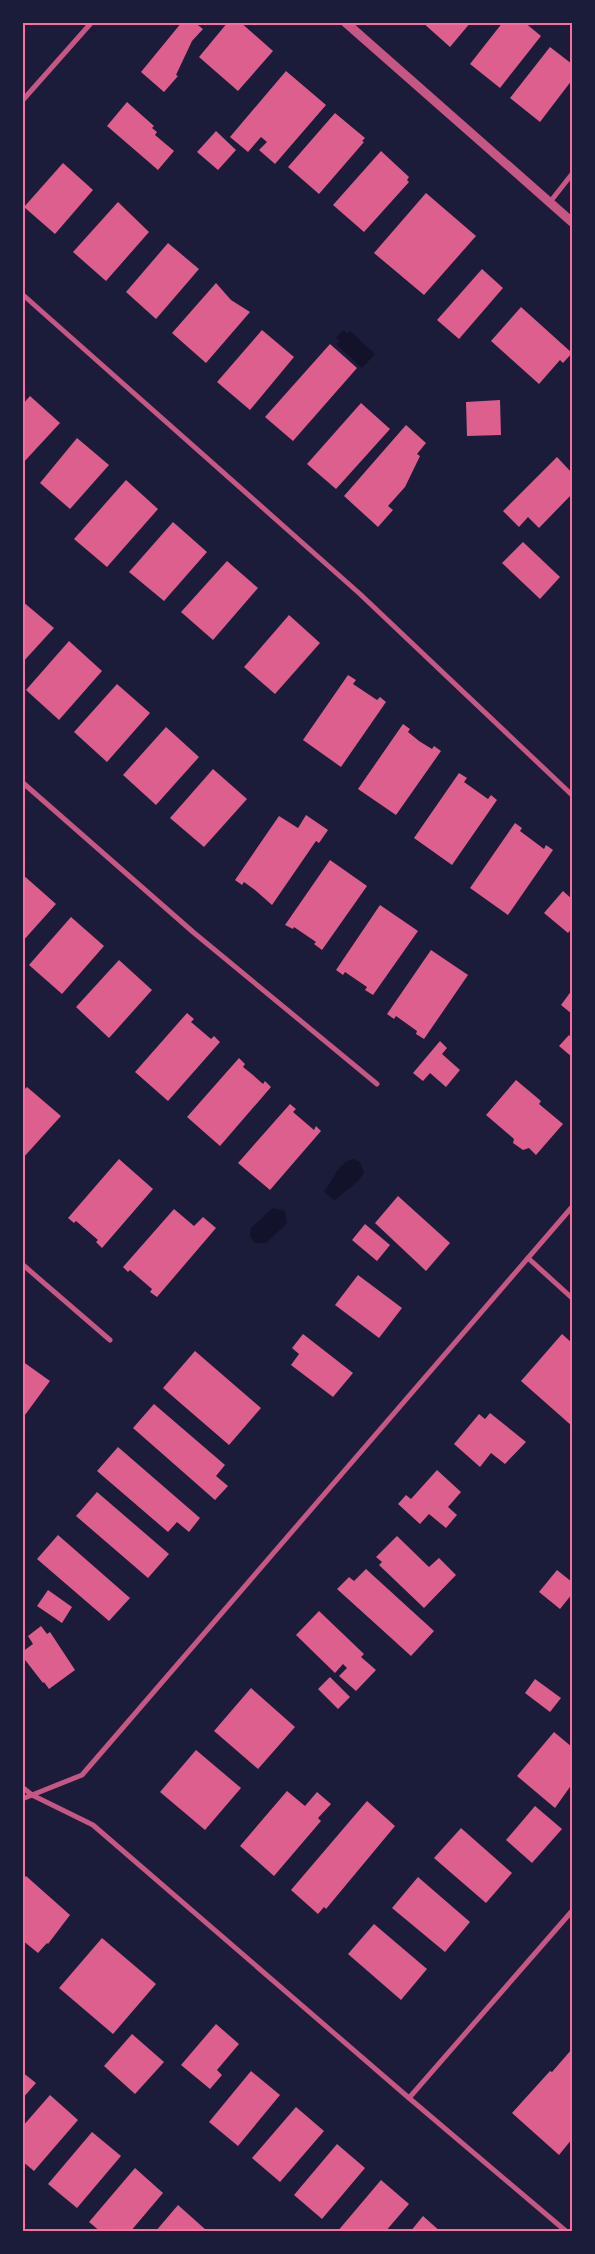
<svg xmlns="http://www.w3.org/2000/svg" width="595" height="2254" viewBox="0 0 595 2254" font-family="Signika,sans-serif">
  <rect width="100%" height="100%" fill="#1b1b3a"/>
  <g fill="#12122b">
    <path d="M343 330 347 334 350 331 375 354 362 368 337 345 340 341 336 338Z"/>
    <path d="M353 1159 360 1162 364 1173C356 1186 344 1191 334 1201L324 1191C334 1181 336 1164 353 1159Z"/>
    <path d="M273 1208 285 1211 287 1223 266 1243H254L250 1236 251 1228Z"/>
  </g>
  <g fill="#dd5f8e">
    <path d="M182 22H194L203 29 192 41 176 75 178 76 164 92 141 72Z"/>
    <path d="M228 22H240L273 51 238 91 199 57Z"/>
    <path d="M422 22H471L450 47Z"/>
    <path d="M503 22H524L541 36 500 88 470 64Z"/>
    <path d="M550 47 572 64V80L540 122 510 98Z"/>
    <path d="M286 71 326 105 275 164 259 150 267 142 261 137 248 152 230 137Z"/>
    <path d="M127 102 154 126 152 128 157 132 155 135 174 151 158 170 107 126Z"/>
    <path d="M335 113 365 138 362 141 364 142 319 194 288 167Z"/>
    <path d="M216 131 236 150 218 170 197 152Z"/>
    <path d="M381 151 409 177 407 180 409 182 364 232 333 205Z"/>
    <path d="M63 163 93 190 55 234 24 207Z"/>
    <path d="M426 193 476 236 424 295 374 253Z"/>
    <path d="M118 202 149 232 106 281 73 252Z"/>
    <path d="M168 243 199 269 156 319 126 292Z"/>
    <path d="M482 269 503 288 459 339 437 320Z"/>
    <path d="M216 283 231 300 250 312 206 363 172 333Z"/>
    <path d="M521 307 572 353 563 363 560 360 539 384 491 341Z"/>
    <path d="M262 330 294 357 250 410 217 382Z"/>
    <path d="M330 344 357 368 293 441 265 417Z"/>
    <path d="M30 396 60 423 22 464V405Z"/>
    <path d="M500 400 501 435 467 436 466 402Z"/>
    <path d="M361 403 390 429 336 489 307 464Z"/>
    <path d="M406 425 426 443 417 454 420 456 405 487 388 506 393 510 378 527 344 496Z"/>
    <path d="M77 438 109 465 70 509 40 483Z"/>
    <path d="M557 457 572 473V494L539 528 528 517 519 527 503 511Z"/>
    <path d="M126 480 158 509 107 567 74 539Z"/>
    <path d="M173 522 207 552 164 601 129 572Z"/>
    <path d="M523 542 560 577 540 599 502 563Z"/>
    <path d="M227 561 258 588 213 640 181 612Z"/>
    <path d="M22 601 54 628 22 663Z"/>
    <path d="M289 615 320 643 275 694 244 667Z"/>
    <path d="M69 641 102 671 59 720 26 690Z"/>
    <path d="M348 675 356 680 353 684 377 700 380 697 386 702 341 767 303 740Z"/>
    <path d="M117 684 150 713 107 762 74 732Z"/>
    <path d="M403 724 410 729 408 732 419 741 432 749 434 746 441 751 396 815 358 789Z"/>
    <path d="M166 727 199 757 156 805 123 775Z"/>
    <path d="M213 769 247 799 204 847 170 818Z"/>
    <path d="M459 773 467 778 464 782 488 799 491 795 497 800 452 865 414 838Z"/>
    <path d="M306 815 328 830 319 843 316 841 272 905 255 890 244 882 242 885 235 880 279 816 298 828Z"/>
    <path d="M515 823 522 828 520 831 544 849 546 845 553 850 508 915 470 888Z"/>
    <path d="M330 860 367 886 322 950 314 944 316 942 294 927 293 929 285 925Z"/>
    <path d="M22 874 56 904 22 942Z"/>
    <path d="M563 891 572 899V928L568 933 544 913Z"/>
    <path d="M380 905 418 931 373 995 365 990 367 987 345 972 343 975 336 970Z"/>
    <path d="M71 917 104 946 62 994 29 965Z"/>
    <path d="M431 950 468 975 424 1039 416 1034 417 1031 396 1016 394 1019 387 1014Z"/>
    <path d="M119 960 152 990 109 1038 76 1007Z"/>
    <path d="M572 990V1014L561 1005Z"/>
    <path d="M187 1013 194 1019 191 1022 211 1039 214 1036 220 1042 168 1101 135 1072Z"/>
    <path d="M569 1035 572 1038V1057L559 1046Z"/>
    <path d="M440 1041 447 1048 442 1054 460 1070 446 1087 430 1073 423 1081 413 1073Z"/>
    <path d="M239 1058 245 1064 243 1067 253 1075 263 1084 265 1081 271 1087 220 1146 187 1117Z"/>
    <path d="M516 1080 541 1101 539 1104 563 1124 536 1155 529 1148 523 1150 513 1143 514 1139 486 1115Z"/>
    <path d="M27 1087 61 1116 22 1159V1092Z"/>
    <path d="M290 1104 296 1109 293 1112 314 1130 316 1126 321 1131 270 1190 238 1163Z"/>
    <path d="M119 1159 153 1189 102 1248 96 1242 98 1240 76 1221 74 1223 68 1218Z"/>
    <path d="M398 1196 450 1243 426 1271 375 1223Z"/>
    <path d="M174 1209 194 1226 203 1217 216 1228 157 1297 150 1292 152 1289 130 1270 128 1272 123 1267Z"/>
    <path d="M365 1224 390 1245 377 1261 352 1240Z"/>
    <path d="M358 1275 402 1308 379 1338 335 1305Z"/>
    <path d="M303 1334 353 1373 333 1397 291 1365 299 1354 292 1348Z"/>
    <path d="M562 1334 572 1343V1426L521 1381Z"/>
    <path d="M195 1351 261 1408 229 1445 163 1388Z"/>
    <path d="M22 1361 50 1381 22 1419Z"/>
    <path d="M154 1404 225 1465 216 1476 228 1486 215 1500 133 1428Z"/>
    <path d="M490 1413 526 1442 505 1464 491 1453 480 1467 454 1444 479 1414 485 1419Z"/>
    <path d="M118 1447 200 1518 189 1532 177 1522 168 1532 97 1471Z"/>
    <path d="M437 1470 461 1492 448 1507 457 1515 446 1528 429 1514 420 1524 398 1504 406 1495 411 1499Z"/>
    <path d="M97 1492 169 1554 148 1578 76 1516Z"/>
    <path d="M58 1535 130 1598 109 1621 37 1559Z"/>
    <path d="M397 1536 429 1567 439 1558 456 1575 424 1608 379 1565 382 1562 376 1557Z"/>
    <path d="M366 1569 434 1631 411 1656 337 1589 349 1577 354 1581Z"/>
    <path d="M557 1570 572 1582V1594L560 1609 539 1592Z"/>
    <path d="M48 1590 72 1607 62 1623 37 1606Z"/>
    <path d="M319 1611 364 1654 361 1657 376 1670 356 1691 339 1676 347 1668 343 1664 335 1673 296 1635Z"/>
    <path d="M41 1626 47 1634 50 1632 75 1670 49 1689 44 1682 43 1683 22 1656V1652L33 1644 28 1636Z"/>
    <path d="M330 1677 350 1697 338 1709 318 1689Z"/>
    <path d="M535 1679 561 1698 550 1712 525 1693Z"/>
    <path d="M251 1688 295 1727 258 1769 214 1731Z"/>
    <path d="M554 1732 572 1747V1784L555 1808 517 1776Z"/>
    <path d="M196 1750 241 1788 205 1830 160 1792Z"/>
    <path d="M287 1791 305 1806 317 1792 331 1804 318 1818 321 1821 274 1876 240 1846Z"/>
    <path d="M367 1801 395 1826 326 1909 324 1907 318 1914 291 1890Z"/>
    <path d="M535 1806 562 1829 532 1863 506 1840Z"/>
    <path d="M461 1828 512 1873 486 1903 434 1858Z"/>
    <path d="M26 1876 70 1915 48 1944 47 1943 38 1953 22 1940V1880Z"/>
    <path d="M418 1877 470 1922 445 1952 392 1908Z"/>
    <path d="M374 1924 427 1969 401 2000 348 1954Z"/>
    <path d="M102 1938 156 1984 113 2034 59 1988Z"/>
    <path d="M216 2024 239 2044 217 2070 222 2075 210 2089 181 2065Z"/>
    <path d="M132 2034 164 2062 135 2094 104 2066Z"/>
    <path d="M572 2049V2139L559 2155 512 2113 550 2071 552 2072Z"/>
    <path d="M251 2071 280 2095 238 2146 209 2122Z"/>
    <path d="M22 2072 36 2083 22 2099Z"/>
    <path d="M50 2095 78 2120 34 2171 22 2161V2127Z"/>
    <path d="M296 2107 324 2131 280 2182 252 2158Z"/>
    <path d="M92 2132 121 2156 77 2208 48 2184Z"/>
    <path d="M337 2144 365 2168 322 2219 294 2195Z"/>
    <path d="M135 2168 163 2193 130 2232H101L89 2222Z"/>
    <path d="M381 2180 409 2204 385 2232H337Z"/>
    <path d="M178 2205 206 2230 204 2232H155Z"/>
    <path d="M423 2216 441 2232H410Z"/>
  </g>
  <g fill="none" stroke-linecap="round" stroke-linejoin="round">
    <g stroke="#c65784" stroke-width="5">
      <path d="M22 101 92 22"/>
      <path d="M550 202 572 174"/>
      <path d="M22 294 360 594 572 795"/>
      <path d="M22 782 193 932 377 1084"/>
      <path d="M528 1258 572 1298"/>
      <path d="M22 1264 110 1340"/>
      <path d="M22 1787 32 1795 93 1825 409 2098 567 2232"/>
      <path d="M22 1799 82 1775 572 1207"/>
      <path d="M409 2098 572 1911"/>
    </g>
    <path stroke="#c65784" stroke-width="9" d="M345 22 572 222"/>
  </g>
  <rect width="595" height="2254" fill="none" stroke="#1b1b3a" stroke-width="48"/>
  <rect x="24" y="24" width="547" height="2206" fill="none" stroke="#ff6b9d" stroke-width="2"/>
</svg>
